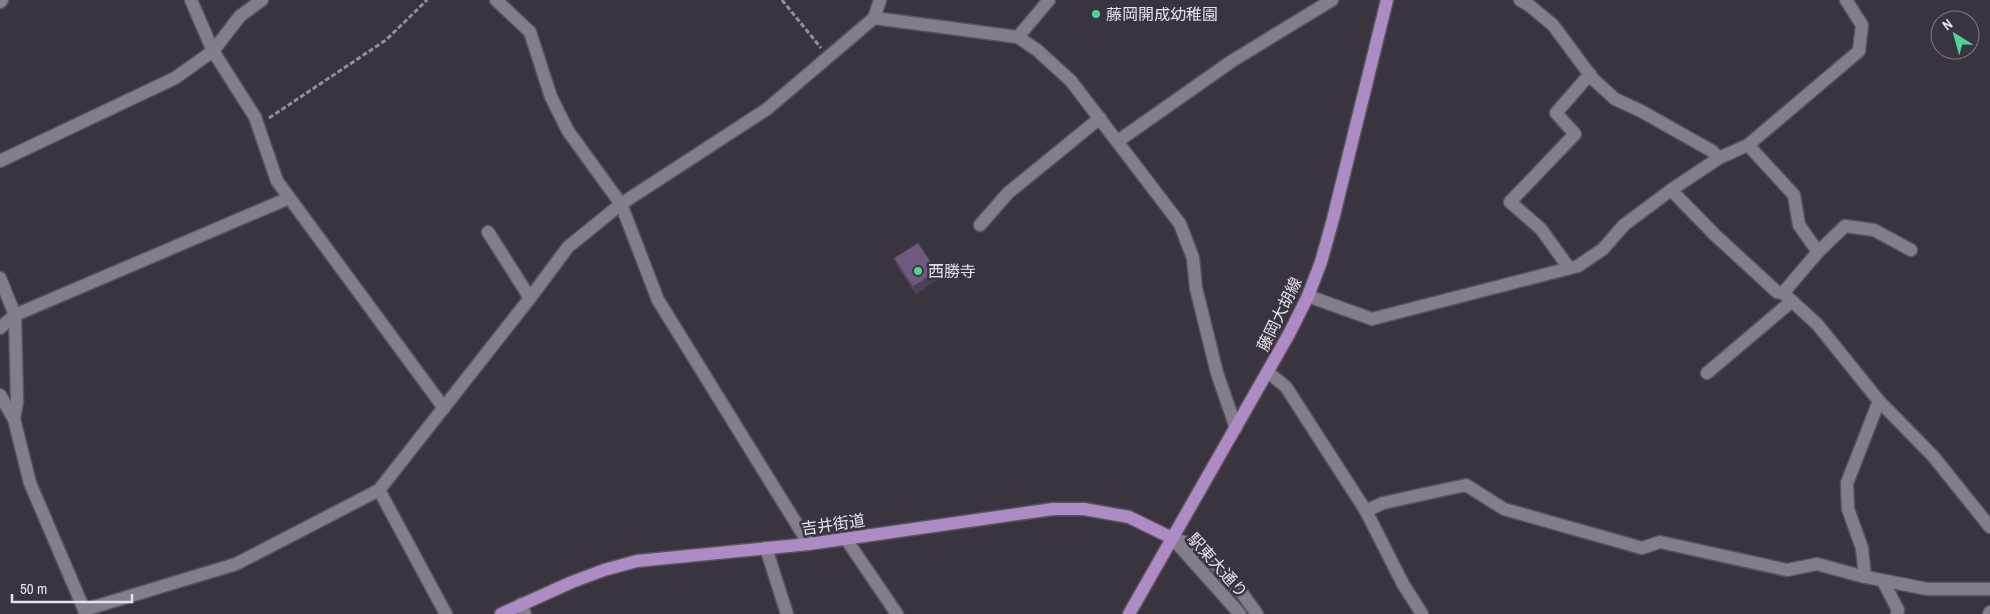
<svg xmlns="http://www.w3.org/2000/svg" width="1990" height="614" viewBox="0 0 1990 614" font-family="'Archivo Narrow','Noto Sans JP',sans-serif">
  <rect width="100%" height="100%" fill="#3a343e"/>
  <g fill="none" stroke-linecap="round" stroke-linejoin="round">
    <g stroke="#58535c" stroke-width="15">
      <g id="minor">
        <path d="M191 0 213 51 255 117 277 181 444 408"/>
        <path d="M496 0 530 32 551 97 568 131 621 204 658 300 809 544"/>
        <path d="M1520 0 1530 6 1553 25 1593 79 1615 99 1641 111 1712 151 1719 158"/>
        <path d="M0 2 2 0"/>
        <path d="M874 18 880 0"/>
        <path d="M1018 37 1049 0"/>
        <path d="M1118 141 1232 61 1332 0"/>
        <path d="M1748 145 1794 195 1799 225 1818 252"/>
        <path d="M0 161 175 78 213 51 240 16 262 0"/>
        <path d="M1671 190 1715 235 1777 292 1783 293 1817 324 1879 401 1933 456 1990 527"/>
        <path d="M980 225 1008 193 1100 118"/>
        <path d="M488 232 530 298"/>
        <path d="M1569 268 1541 229 1510 202 1575 134 1556 113 1590 74"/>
        <path d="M0 278 15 315 17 402 14 419 30 483 86 614"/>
        <path d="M1783 293 1818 252 1845 226 1874 230 1911 250"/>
        <path d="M1308 296 1372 319 1578 266 1603 249 1624 225 1671 190 1719 158 1748 145 1859 51 1862 25 1846 0"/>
        <path d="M0 328 15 315 289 198"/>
        <path d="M1268 372 1286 387 1366 511 1403 584 1422 614"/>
        <path d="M1707 373 1792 301"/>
        <path d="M0 395 14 419"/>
        <path d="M379 490 446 614"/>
        <path d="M1366 511 1383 503 1466 485 1504 509 1642 548 1660 542 1787 570 1817 564 1861 576 1927 589H1990"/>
        <path d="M1172 538 1199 547 1242 593 1257 614"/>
        <path d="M846 539 897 614"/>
        <path d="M1174 540 1240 614"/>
        <path d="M766 548 787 614"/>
        <path d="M1865 577 1862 548 1848 509 1847 483 1879 401"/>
        <path d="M1883 581 1898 610 1897 614"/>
        <path d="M521 604 525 614"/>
        <path d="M84 610 236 564 379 490 530 298 568 247 621 204 767 109 874 18 1018 37 1037 50 1071 81 1180 224 1193 258 1196 288 1217 373 1236 428"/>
        <path d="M1989 614 1990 612"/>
      </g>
    </g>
    <g stroke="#58535c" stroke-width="15">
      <g id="major">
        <path d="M501 614 572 582 604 570 637 561 809 544 1053 509H1084L1129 517 1172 538"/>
        <path d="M1129 614 1289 334 1308 296 1321 262 1333 219 1387 0"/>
      </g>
    </g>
    <g stroke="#949098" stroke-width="3" stroke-dasharray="5 2.5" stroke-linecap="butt">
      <path d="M782 0 821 48"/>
      <path d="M269 118 386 40 427 0"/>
    </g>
    <use href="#minor" stroke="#857e8a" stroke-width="12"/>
    <use href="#major" stroke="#ad8bc4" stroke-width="12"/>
  </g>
  <path fill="#5f4d6c" d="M894 258 939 278 916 294 897 265Z"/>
  <path fill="#4e3f58" d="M937 271 939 278 916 294 913 287Z"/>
  <path fill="#6f5a7d" stroke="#4e3f58" d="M918 243 937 271 913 287 894 258Z"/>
  <g fill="#4ed399" stroke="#3a343e" stroke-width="2">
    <circle cx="1096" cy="14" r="5"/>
    <circle cx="918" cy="271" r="5"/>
  </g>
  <g text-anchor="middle" stroke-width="5" stroke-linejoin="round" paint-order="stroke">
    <g font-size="16" fill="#e5e2e8" stroke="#3a343e" text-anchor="start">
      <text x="1106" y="20">藤岡開成幼稚園</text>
      <text x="928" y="277">西勝寺</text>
    </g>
    <g font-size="16" fill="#e5e2e8" stroke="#3a343e">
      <text transform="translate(1279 314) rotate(-64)" y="6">藤岡大胡線</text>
      <text transform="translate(833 524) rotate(-8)" y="6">吉井街道</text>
      <text transform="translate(1218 565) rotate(48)" y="6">駅東大通り</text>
    </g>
  </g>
  <g transform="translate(1955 35) rotate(323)"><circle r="24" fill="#3a343e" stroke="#7e7a82"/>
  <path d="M0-4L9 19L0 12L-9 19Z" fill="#4ed399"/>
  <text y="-8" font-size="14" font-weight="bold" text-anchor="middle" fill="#e5e2e8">N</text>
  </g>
  <path d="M12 594v8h120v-8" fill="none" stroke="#e5e2e8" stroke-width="2.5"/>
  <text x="20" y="594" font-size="15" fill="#e5e2e8" stroke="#3a343e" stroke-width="4" paint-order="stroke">50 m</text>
</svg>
